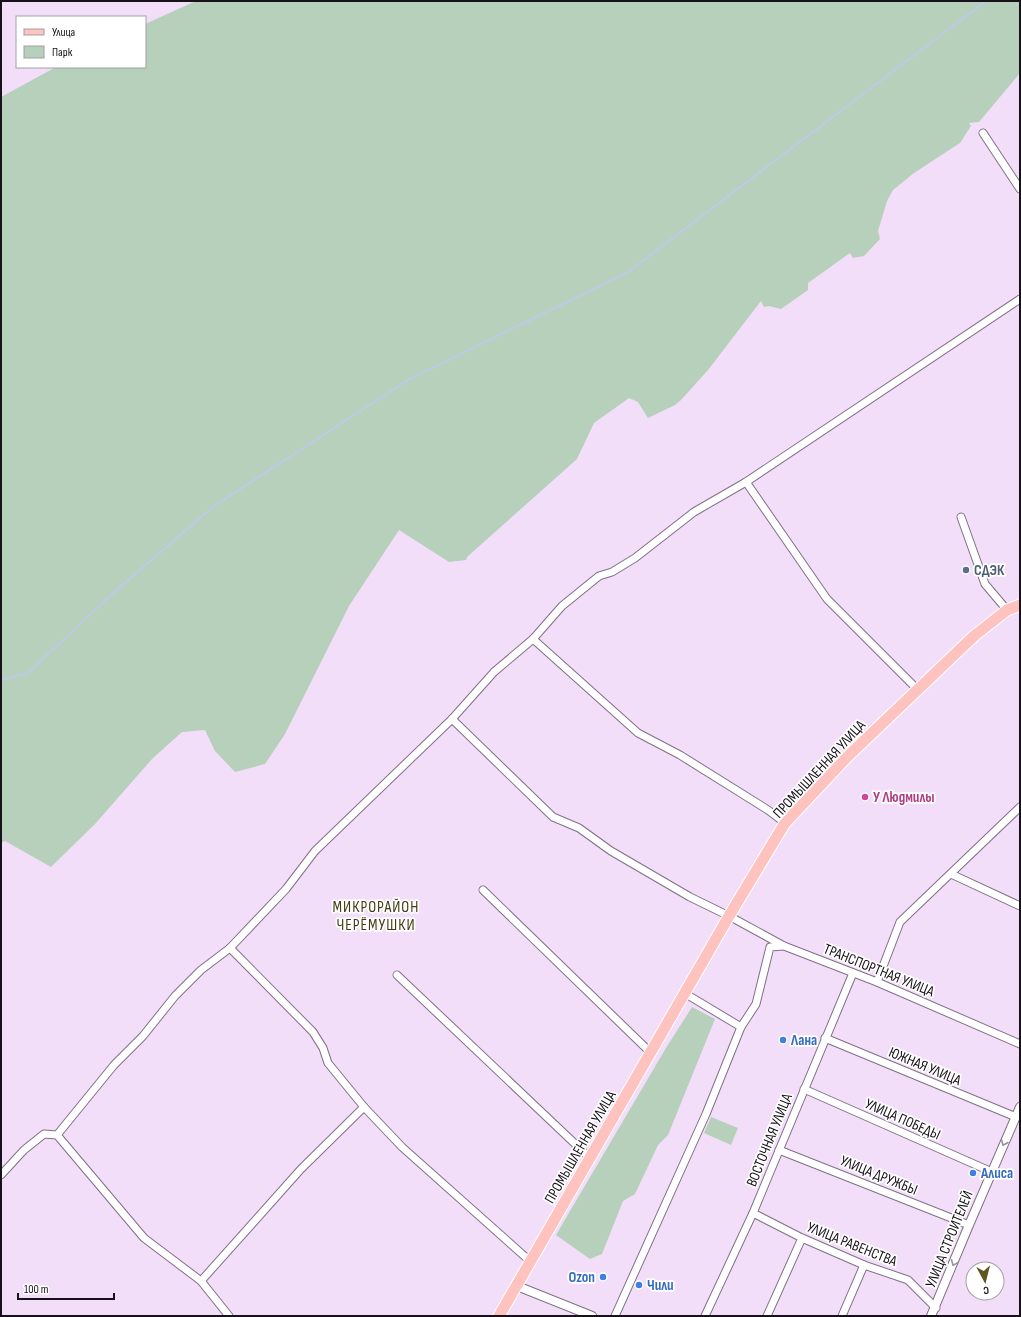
<svg xmlns="http://www.w3.org/2000/svg" width="1021" height="1317" viewBox="0 0 1021 1317" font-family="'Sofia Sans Condensed',sans-serif">
  <rect width="100%" height="100%" fill="#f2def8"/>
  <g fill="#b7d0bb">
    <path d="M196 1H1020V73L979 122 969 123 971 126 960 143 914 173 893 190 887 201 878 231 880 239 864 256 853 258 850 253 808 283V290L781 309 769 306 764 307 761 301 708 370 681 400 675 405 648 418 638 402 629 398 594 423 577 459 467 557 466 560 449 562 399 530 349 606 285 734 265 764 235 772 215 751 205 730 182 732 152 759 95 824 51 867 5 841 1 843V97L56 67H145V24Z"/>
    <path d="M692 1007 715 1019 668 1135 658 1145 635 1194 623 1201 602 1254 590 1259 556 1235 666 1048Z"/>
    <path d="M711 1117 738 1128 731 1145 704 1133Z"/>
  </g>
  <g fill="none" stroke-linecap="round" stroke-linejoin="round">
    <path stroke="#bbcbe6" stroke-width="2" d="M1 680 28 673 112 594 214 506 408 380 628 272 986 1"/>
    <g stroke="#817086" stroke-width="9">
      <g id="minor">
        <path d="M983 133 1020 189"/>
        <path d="M746 482 827 599 918 690"/>
        <path d="M961 517 985 584 1007 610"/>
        <path d="M533 639 638 733 680 755 768 810 785 823"/>
        <path d="M452 719 553 817 579 828 611 851 690 897 729 916 784 946 877 982 1020 1044"/>
        <path d="M951 874 1020 906"/>
        <path d="M483 890 651 1053"/>
        <path d="M230 948 313 1032 323 1048 328 1063 364 1107 402 1147 531 1262"/>
        <path d="M397 975 590 1158"/>
        <path d="M877 982 900 922 1020 807"/>
        <path d="M686 994 741 1027"/>
        <path d="M825 1038 1016 1117"/>
        <path d="M804 1089 992 1172"/>
        <path d="M57 1135 114 1065 143 1036 175 996 201 970 230 948 286 889 315 851 452 719 494 672 533 639 562 606 599 576 612 572 635 558 694 512 746 482 1020 299"/>
        <path d="M779 1150 969 1225"/>
        <path d="M1 1175 24 1150 44 1134 57 1135 144 1238 201 1281 229 1316"/>
        <path d="M753 1213 802 1238 864 1265 908 1280 936 1308"/>
        <path d="M201 1281 301 1169 364 1107"/>
        <path d="M615 1316 706 1114 741 1027 756 1004 770 947 784 946"/>
        <path d="M705 1316 753 1213 853 973"/>
        <path d="M767 1316 802 1238"/>
        <path d="M842 1316 864 1265"/>
      </g>
    </g>
    <g stroke="#817086" stroke-width="10">
      <g id="tertiary">
        <path d="M517 1286 592 1316"/>
        <path d="M931 1316 969 1225 1020 1107"/>
      </g>
    </g>
    <g stroke="#fff" stroke-width="13">
      <path id="primary" d="M499 1316 729 916 785 823 847 757 974 636 1007 610 1020 605"/>
    </g>
    <use href="#minor" stroke="#fff" stroke-width="7"/>
    <use href="#tertiary" stroke="#fff" stroke-width="8"/>
    <use href="#primary" stroke="#fec2bf" stroke-width="11"/>
  </g>
  <defs><path id="oneway-chevron" d="M-2-3.5L2.5 0L-2 3.5" fill="none" stroke-width="1.6" stroke-linecap="round" stroke-linejoin="round"/></defs>
  <g stroke="#979498">
    <use href="#oneway-chevron" transform="translate(1004 1143) rotate(113)"/>
    <use href="#oneway-chevron" transform="translate(954 1263) rotate(112)"/>
  </g>
  <circle fill="#5c6f8a" stroke="#fff" stroke-width="1.5" cx="966" cy="570" r="4"/>
  <circle fill="#d1479c" stroke="#fff" stroke-width="1.5" cx="865" cy="797" r="4"/>
  <g fill="#3f7fe0" stroke="#fff" stroke-width="1.5">
    <circle cx="783" cy="1040" r="4"/>
    <circle cx="973" cy="1173" r="4"/>
    <circle cx="603" cy="1277" r="4"/>
    <circle cx="639" cy="1285" r="4"/>
  </g>
  <g text-anchor="middle" stroke-width="3.5" stroke-linejoin="round" paint-order="stroke">
    <g font-size="15" font-weight="bold" fill="#4e5e75" stroke="#fff" text-anchor="start">
      <text x="974" y="575">СДЭК</text>
    </g>
    <g font-size="15" fill="#171119" stroke="#fff">
      <text transform="translate(819 769) rotate(-47)" y="5">ПРОМЫШЛЕННАЯ УЛИЦА</text>
      <text transform="translate(879 970) rotate(22)" y="5">ТРАНСПОРТНАЯ УЛИЦА</text>
      <text transform="translate(925 1066) rotate(23)" y="5">ЮЖНАЯ УЛИЦА</text>
      <text transform="translate(903 1119) rotate(24)" y="5">УЛИЦА ПОБЕДЫ</text>
      <text transform="translate(769 1140) rotate(-68)" y="5">ВОСТОЧНАЯ УЛИЦА</text>
      <text transform="translate(580 1147) rotate(-60)" y="5">ПРОМЫШЛЕННАЯ УЛИЦА</text>
      <text transform="translate(879 1175) rotate(22)" y="5">УЛИЦА ДРУЖБЫ</text>
      <text transform="translate(949 1239) rotate(-68)" y="5">УЛИЦА СТРОИТЕЛЕЙ</text>
      <text transform="translate(852 1244) rotate(22)" y="5">УЛИЦА РАВЕНСТВА</text>
    </g>
    <g font-size="15" font-weight="bold" fill="#b23c85" stroke="#fff" text-anchor="start">
      <text x="873" y="802">У Людмилы</text>
    </g>
    <g font-size="15" font-weight="bold" fill="#366cbe" stroke="#fff" text-anchor="start">
      <text x="791" y="1045">Лана</text>
      <text x="981" y="1178">Алиса</text>
      <text x="595" y="1282" text-anchor="end">Ozon</text>
      <text x="647" y="1290">Чили</text>
    </g>
    <g font-size="16" letter-spacing="1" fill="#413b11" stroke="#fff">
      <text x="376" y="912">МИКРОРАЙОН<tspan x="376" dy="18">ЧЕРЁМУШКИ</tspan></text>
    </g>
  </g>
  <rect width="1021" height="1317" fill="none" stroke="#171119" stroke-width="4"/>
  <rect x="16" y="16" width="130" height="52" fill="#ffffff" stroke="#a2a0a3"/>
  <rect x="24" y="29" width="20" height="6" fill="#fec2bf" stroke="#a2a0a3"/>
  <text x="52" y="36" font-size="12" fill="#171119">Улица</text>
  <rect x="24" y="46" width="20" height="12" fill="#b7d0bb" stroke="#a2a0a3"/>
  <text x="52" y="56" font-size="12" fill="#171119">Парк</text>
  <g transform="translate(985 1281) rotate(173)"><circle r="19" fill="#ffffff" stroke="#a2a0a3"/>
  <path d="M0-3L7 15L0 10L-7 15Z" fill="#5e5623"/>
  <text y="-6" font-size="11" font-weight="bold" text-anchor="middle" fill="#171119">С</text>
  </g>
  <path d="M18 1293v6h96v-6" fill="none" stroke="#171119" stroke-width="2"/>
  <text x="24" y="1293" font-size="12" fill="#171119" stroke="#ffffff" stroke-width="3" paint-order="stroke">100 m</text>
</svg>
